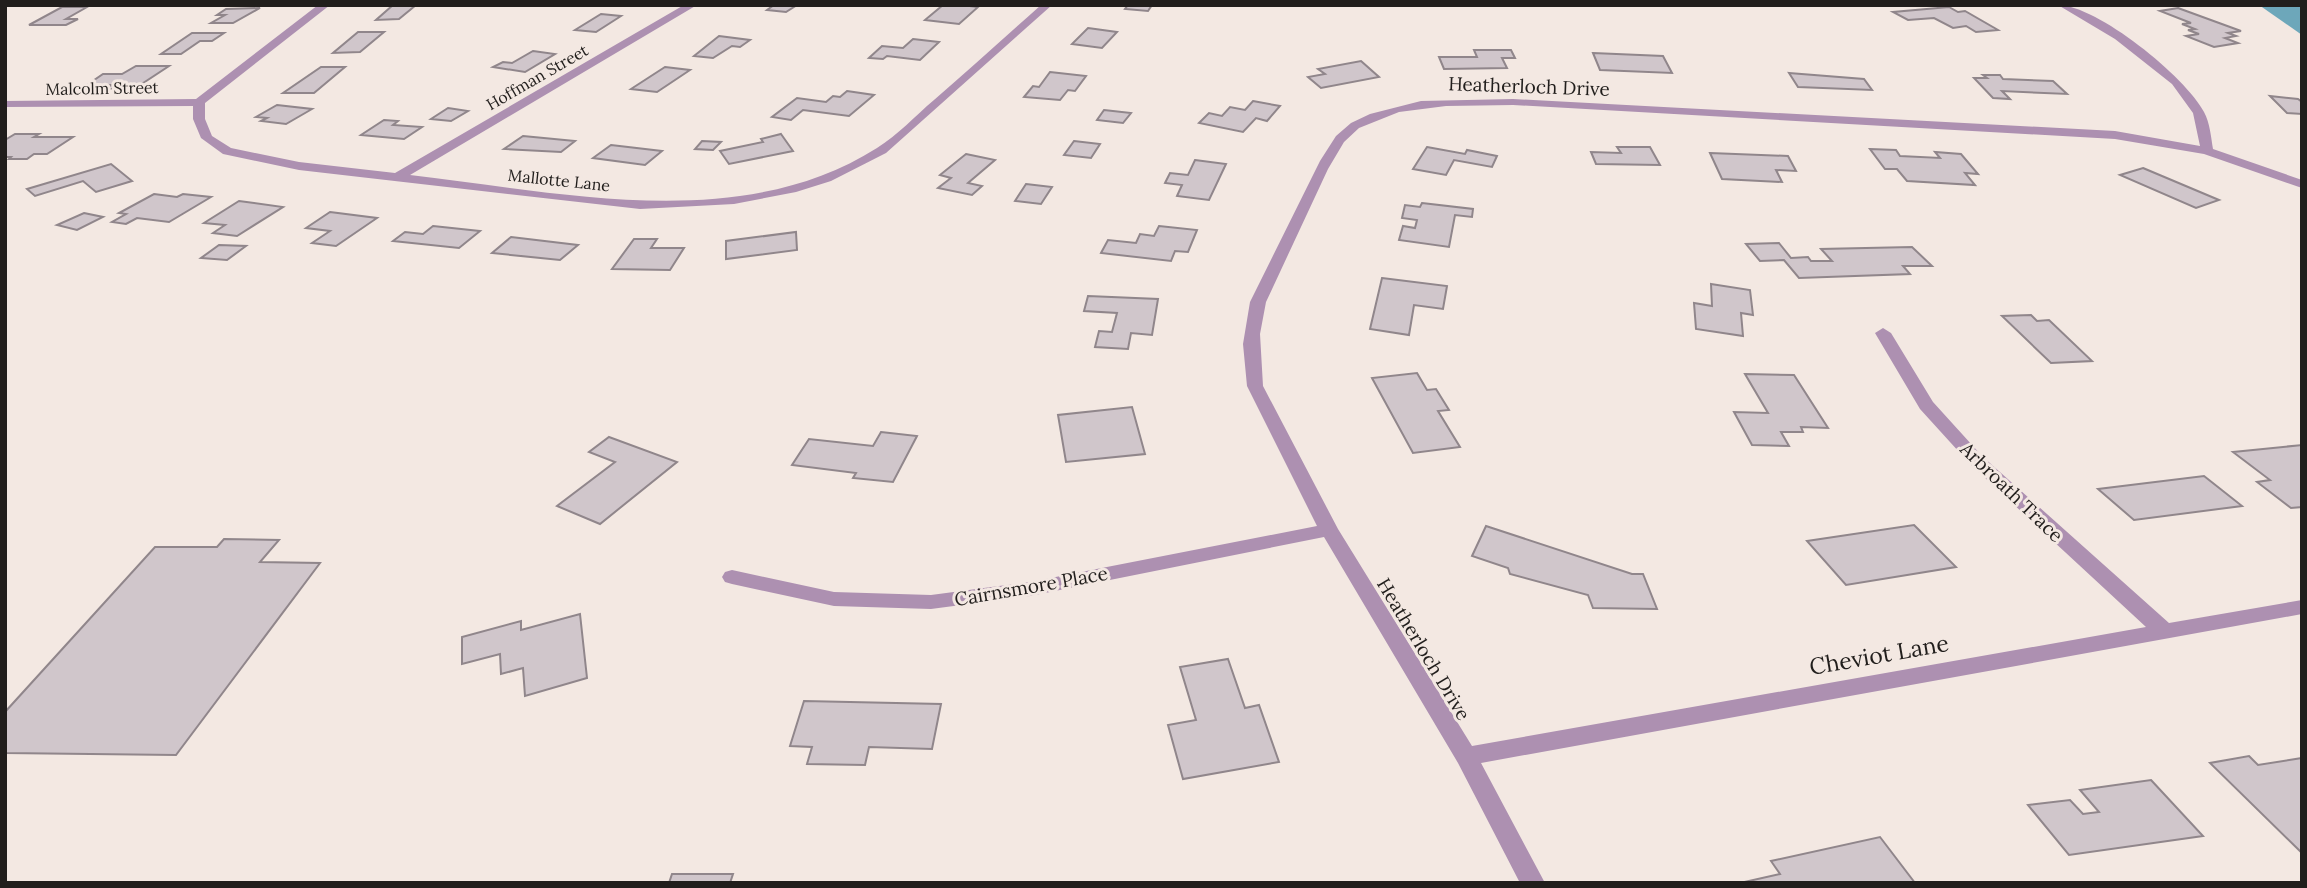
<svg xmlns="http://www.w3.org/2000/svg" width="2307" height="888" viewBox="0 0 2307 888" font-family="Lora,serif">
  <rect width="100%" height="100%" fill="#f3e8e2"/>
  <path fill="#6da7ba" d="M2259 5H2302V35Z"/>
  <g fill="#d0c6cb" stroke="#90868b" stroke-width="2">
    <path d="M393 5H416L399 19 376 20Z"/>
    <path d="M774 5H797L786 12 767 10Z"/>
    <path d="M943 5H961L978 7 959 24 925 20Z"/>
    <path d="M1128 5H1152L1148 11 1125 9Z"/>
    <path d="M62 7H87L66 19H78L66 25H29Z"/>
    <path d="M1949 7 1958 12 1965 11 1998 30 1976 32 1966 26 1953 28 1934 18 1908 20 1893 12Z"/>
    <path d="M260 8 233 23H211L225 15H217L226 9Z"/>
    <path d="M2178 8 2241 31 2228 33 2236 36 2225 38 2238 43 2214 47 2186 36 2199 34 2188 30 2195 29 2182 24 2191 23 2160 11Z"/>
    <path d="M601 14 621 16 596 32 575 30Z"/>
    <path d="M1088 28 1117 32 1102 48 1072 44Z"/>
    <path d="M358 32H384L360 52 333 53Z"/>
    <path d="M192 33H224L212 41H200L181 54H161Z"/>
    <path d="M719 36 750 40 740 47 732 46 713 58 694 56Z"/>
    <path d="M913 39 939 42 920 60 887 56 883 59 869 58 882 46 903 48Z"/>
    <path d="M1474 50H1511L1515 58H1502L1507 68 1444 69 1439 57H1477Z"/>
    <path d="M533 51 555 54 525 72 493 67 503 62 512 63Z"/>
    <path d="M1593 53 1663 56 1672 73 1600 70Z"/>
    <path d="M1361 61 1379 77 1321 88 1308 77 1325 74 1318 69Z"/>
    <path d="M136 66H169L134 89H105L112 85H87L103 74H122Z"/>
    <path d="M321 67H345L314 93H283Z"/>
    <path d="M665 67 690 70 657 92 631 89Z"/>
    <path d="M1050 72 1086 76 1075 91 1068 90 1060 100 1024 97 1033 86 1039 87Z"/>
    <path d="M1789 73 1864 79 1872 90 1798 87Z"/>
    <path d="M1983 75H2000L2003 79 2053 81 2067 94 2002 91 2010 99 1993 98 1974 78H1987Z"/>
    <path d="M847 91 874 95 849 116 803 110 791 120 772 117 797 98 826 102 833 96 840 97Z"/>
    <path d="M2270 96 2298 99 2302 102V114L2287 113Z"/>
    <path d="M1253 101 1280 106 1267 121 1256 118 1243 132 1199 123 1209 113 1222 116 1230 107 1245 110Z"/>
    <path d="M277 105 312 109 286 124 261 121 267 118 256 117Z"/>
    <path d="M448 108 468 111 451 121 431 119Z"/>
    <path d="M1104 110 1131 113 1123 123 1097 120Z"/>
    <path d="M384 120 398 121 393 125 422 127 404 139 361 135Z"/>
    <path d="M15 134H39L34 137H73L47 154H34L27 159H9L11 157H5V140Z"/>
    <path d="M781 134 793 151 729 164 720 151 763 142 761 139Z"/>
    <path d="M523 136 575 141 561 152 504 149Z"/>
    <path d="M702 141 721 142 713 150 695 149Z"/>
    <path d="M1074 141 1100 144 1091 158 1064 155Z"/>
    <path d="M611 145 662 151 645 165 593 158Z"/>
    <path d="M1427 147 1465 154 1467 150 1497 156 1492 167 1454 160 1446 175 1413 169Z"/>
    <path d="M1617 147H1650L1660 165 1596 164 1591 152 1621 153Z"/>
    <path d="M1870 149 1896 150 1900 156 1940 158 1935 152 1961 154 1978 174 1965 173 1975 185 1907 181 1897 169H1885Z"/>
    <path d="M1710 153 1788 156 1796 171 1776 170 1782 182 1722 179Z"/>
    <path d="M966 154 995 160 968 183 982 186 972 195 938 188 951 178 940 175Z"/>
    <path d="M1195 160 1226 164 1209 200 1177 196 1182 185 1165 183 1170 173 1188 175Z"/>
    <path d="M111 164 132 181 96 192 83 181 35 196 27 189Z"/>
    <path d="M2143 168 2219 200 2196 208 2120 175Z"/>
    <path d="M1026 184 1052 187 1041 204 1015 201Z"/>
    <path d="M154 194 177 197 183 194 211 197 169 222 137 218 126 224 112 222 126 214 119 213Z"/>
    <path d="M239 201 283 207 237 236 213 233 225 225 204 223Z"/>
    <path d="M1422 203 1473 209 1472 217 1455 215 1449 247 1399 240 1403 226 1415 228 1417 220 1402 218 1405 205 1420 207Z"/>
    <path d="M330 212 377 218 336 246 312 243 330 231 306 228Z"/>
    <path d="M84 213 103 217 77 230 57 225Z"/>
    <path d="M433 226 480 231 459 248 393 241 405 232 423 234Z"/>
    <path d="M1159 226 1197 230 1188 252 1175 251 1171 261 1101 253 1108 240 1136 243 1140 234 1154 236Z"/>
    <path d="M796 232 797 250 726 259V241Z"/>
    <path d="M511 237 578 245 560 260 492 253Z"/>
    <path d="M634 239H657L651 248H684L670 270 612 269Z"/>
    <path d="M1779 243 1791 258 1808 257 1811 261H1832L1821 249 1912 247 1932 266H1903L1910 274 1799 278 1784 260 1760 261 1746 244Z"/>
    <path d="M219 245 246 246 227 260 201 258Z"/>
    <path d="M1382 278 1447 286 1443 309 1414 305 1409 335 1370 329Z"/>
    <path d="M1711 284 1750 290 1753 315 1741 313 1743 336 1696 329 1694 303 1712 306Z"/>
    <path d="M1088 296 1158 299 1152 335 1131 333 1128 349 1095 347 1099 331 1112 332 1117 313 1084 311Z"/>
    <path d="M2031 315 2037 321 2049 320 2092 361 2051 363 2002 316Z"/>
    <path d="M1417 373 1427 390 1436 389 1449 410 1438 411 1460 447 1413 453 1372 378Z"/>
    <path d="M1745 374 1794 375 1828 428 1801 427 1803 432H1781L1789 446 1752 445 1734 412 1768 413Z"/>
    <path d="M1132 407 1145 454 1066 462 1058 415Z"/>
    <path d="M881 432 917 436 893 482 853 478 856 473 792 465 809 439 873 446Z"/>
    <path d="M609 437 677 462 600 524 557 506 615 462 589 452Z"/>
    <path d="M2302 445V507L2291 508 2257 482 2270 480 2233 452Z"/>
    <path d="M2204 476 2242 506 2134 520 2098 489Z"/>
    <path d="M1914 525 1956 567 1846 585 1807 541Z"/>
    <path d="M1486 526 1632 574H1643L1657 609 1593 608 1588 595 1510 574 1508 568 1472 556Z"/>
    <path d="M224 539 279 540 260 562 320 563 176 755 5 753V712L155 547H217Z"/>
    <path d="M580 614 587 678 525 696 523 668 501 674 500 654 462 664V637L521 621V630Z"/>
    <path d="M1228 659 1245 708 1259 705 1279 762 1183 779 1168 725 1196 720 1180 667Z"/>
    <path d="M804 701 941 704 932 749 869 747 865 765 807 764 812 747 790 746Z"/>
    <path d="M2249 756 2258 765 2302 758V853L2210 763Z"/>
    <path d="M2151 780 2203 836 2069 855 2028 805 2070 800 2083 814 2099 812 2080 790Z"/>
    <path d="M1880 837 1915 883H1740L1780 874 1771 861Z"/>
    <path d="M672 874H733L730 883H669Z"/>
  </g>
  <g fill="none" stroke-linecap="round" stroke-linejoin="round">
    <g fill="#ad90b1" fill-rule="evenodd">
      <path d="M318 5H330L205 103V119L212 136 231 148 299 162 395 173 684 5H697L410 175C560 192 740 235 877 148 898 135 915 116 934 100 970 69 1005 37 1041 5H1052L886 153 831 181 796 192 734 204 640 209 299 170 223 154 201 138 193 119V106L5 107V101L196 99Z"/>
      <path d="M2058 5C2097 5 2186 77 2204 112 2210 123 2211 137 2213 149L2302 180V188L2204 154 2115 139 1513 105 1446 106 1399 112 1359 128 1344 142 1328 169 1266 302 1260 334 1263 386 1338 529 1472 746 2146 627 1970 464 1920 409 1875 333 1883 328 1891 333 1933 402 1982 456 2169 623 2302 600V614L1481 763 1545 883H1520L1458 763 1324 537 1030 596 931 609 834 606 732 584 725 582 722 577 725 572 732 570 834 592 931 595 1030 582 1317 526 1247 386 1243 344 1250 302 1320 161 1336 136 1351 123 1370 114 1421 101 1513 99 2115 131 2200 146 2193 113 2172 84 2115 39Z"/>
    </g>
  </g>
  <g text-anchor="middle" stroke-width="6" stroke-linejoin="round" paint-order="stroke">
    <g font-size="16" fill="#211e1c" stroke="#f3e8e2">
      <text transform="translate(537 77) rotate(-30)" y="6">Hoffman Street</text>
      <text transform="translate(102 88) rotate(-1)" y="6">Malcolm Street</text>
      <text transform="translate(559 180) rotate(6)" y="6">Mallotte Lane</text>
    </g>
    <g font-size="19" fill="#211e1c" stroke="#f3e8e2">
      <text transform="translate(1529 86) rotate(2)" y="7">Heatherloch Drive</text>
      <text transform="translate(2012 492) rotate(44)" y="7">Arbroath Trace</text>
      <text transform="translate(1031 586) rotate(-10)" y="7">Cairnsmore Place</text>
      <text transform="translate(1424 649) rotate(59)" y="7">Heatherloch Drive</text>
    </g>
    <g font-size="23" fill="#211e1c" stroke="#f3e8e2">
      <text transform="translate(1879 655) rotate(-10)" y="8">Cheviot Lane</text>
    </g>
  </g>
  <rect width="2307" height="888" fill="none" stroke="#211e1c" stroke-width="14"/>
</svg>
